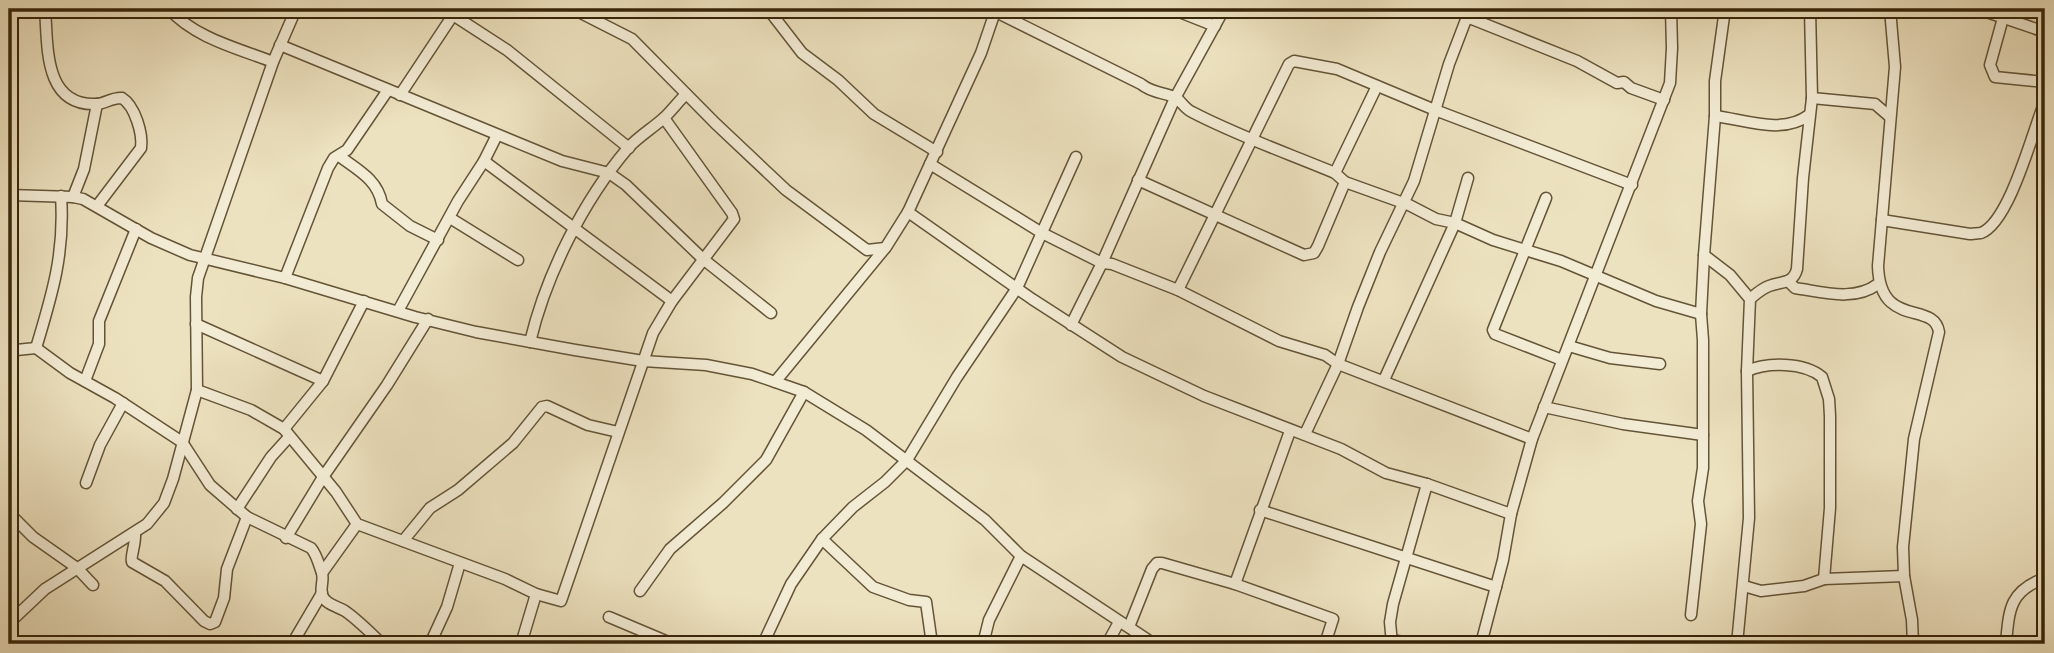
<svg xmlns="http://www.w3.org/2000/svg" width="2054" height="653" viewBox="0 0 2054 653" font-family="'Libre Caslon Text',serif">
  <rect width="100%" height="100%" fill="#ede2bf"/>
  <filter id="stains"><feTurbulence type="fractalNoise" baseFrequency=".00286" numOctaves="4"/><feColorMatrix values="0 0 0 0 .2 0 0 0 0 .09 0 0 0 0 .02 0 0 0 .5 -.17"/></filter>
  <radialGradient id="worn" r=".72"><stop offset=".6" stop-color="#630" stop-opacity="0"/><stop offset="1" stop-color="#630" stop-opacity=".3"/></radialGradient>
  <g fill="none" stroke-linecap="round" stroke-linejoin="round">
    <g stroke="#645437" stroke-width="13">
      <g id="minor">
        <path d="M45 9C48 45 43 106 96 104 105 104 112 97 122 98 135 106 143 134 141 148L97 206"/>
        <path d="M76 9 87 10"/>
        <path d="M169 9C195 38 237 48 273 62"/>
        <path d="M573 9 632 39 715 123 786 190 867 250 885 248"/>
        <path d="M768 9 802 53 838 80 874 114 937 152"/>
        <path d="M990 9 1141 84C1153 94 1165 92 1176 98 1182 102 1185 109 1192 112 1238 136 1287 153 1335 173L1345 182 1409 205 1436 219 1455 223 1493 240 1561 261 1656 301 1701 314"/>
        <path d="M1172 9 1215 26"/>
        <path d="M1725 9 1715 81V116L1704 255 1730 275 1750 299 1747 371 1749 518 1737 644"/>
        <path d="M1890 9 1895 67 1878 266C1880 330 1934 300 1939 332L1914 439 1903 547 1904 576 1912 620 1913 644"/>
        <path d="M1978 9 2045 32"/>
        <path d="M453 15 507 50 629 148"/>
        <path d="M1467 17 1577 61 1617 83 1624 82 1631 88 1664 100"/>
        <path d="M2003 18 1990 65 1995 77 2045 82"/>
        <path d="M280 45 562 161 609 173 626 185 703 259 771 313"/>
        <path d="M400 95 457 9"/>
        <path d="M1812 98 1875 104 1889 116"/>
        <path d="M1715 116C1746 120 1782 135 1809 115"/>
        <path d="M339 156C358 170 378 180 382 204L410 226 438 240"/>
        <path d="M484 161 672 301"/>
        <path d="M930 164 1042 233 1102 263 1112 264 1178 290 1279 341 1325 355 1338 364 1532 439"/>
        <path d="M1335 173 1377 86"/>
        <path d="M1138 180 1304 255 1314 253 1318 246 1345 182"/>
        <path d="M9 195 73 197 83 199 151 238 190 255 285 278 415 317 476 332 575 350 643 361 706 365 752 374 804 392 866 430 985 520 1021 556 1154 644"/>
        <path d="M73 197 84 169 97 104"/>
        <path d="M1546 198 1493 330 1495 334 1562 360"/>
        <path d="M908 212 1032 299 1122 357 1204 396 1341 449 1386 473 1427 484 1393 604 1390 622 1392 644"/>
        <path d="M450 218 518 260"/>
        <path d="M1882 220 1970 234C1972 234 1979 233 1981 233 2010 222 2033 130 2045 101"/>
        <path d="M285 278 328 168 334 158 347 150 388 90"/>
        <path d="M1789 282 1795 288C1823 292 1854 302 1878 284"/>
        <path d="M1178 290 1289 64 1294 61 1337 69 1435 110 1632 185"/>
        <path d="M1750 299C1756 294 1761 289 1769 286 1783 281 1793 284 1797 269L1803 178 1812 98 1810 9"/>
        <path d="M398 311 458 201 484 161 497 135"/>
        <path d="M196 324 323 381"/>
        <path d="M1071 325 1102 263 1175 98 1224 9"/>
        <path d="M530 342C546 275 583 201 628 148 639 136 653 128 665 117 672 110 679 101 686 94"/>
        <path d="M1569 346 1610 358 1660 364"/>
        <path d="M9 348 16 350 36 348 70 373 115 398 182 442 210 485 247 517 311 548C317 555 319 565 322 573 324 580 320 588 322 595 326 605 337 606 345 611 358 620 371 633 382 644"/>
        <path d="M36 348C52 295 65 253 61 196"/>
        <path d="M1747 371C1767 362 1804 362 1822 377L1829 399 1830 416V508L1824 579"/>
        <path d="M1384 380 1455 223 1468 178"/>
        <path d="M85 381 99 344V321L136 229"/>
        <path d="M775 382 886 247 908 212 981 53 996 9"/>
        <path d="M197 390 251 410 284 429 336 492 357 524 505 579 536 594 561 601 653 333 672 301 734 219 732 213 664 118"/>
        <path d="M1544 407 1623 424 1703 435"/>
        <path d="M284 429 323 381 364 301"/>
        <path d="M1305 434 1338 364 1358 307 1380 252 1414 181 1449 64 1467 17 1465 9"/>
        <path d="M86 483 100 445 123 403"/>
        <path d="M1427 484 1511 514"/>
        <path d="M237 509 271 457 289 437"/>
        <path d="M1260 510 1496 587"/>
        <path d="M9 513 33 537 77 568 93 585"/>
        <path d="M135 533C136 544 130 557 132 562L165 581 204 621 210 624 215 622 224 598 227 569 247 517"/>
        <path d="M286 538 323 477 387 385 428 319"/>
        <path d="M822 539 873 587 909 600 926 602 932 644"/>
        <path d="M403 541 430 508 458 490 513 443 542 407 547 406 588 425 618 432"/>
        <path d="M322 573 357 524"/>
        <path d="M1235 584 1290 431"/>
        <path d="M1744 586 1761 591 1804 586 1824 579 1904 576"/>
        <path d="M640 591 670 549 723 503 766 460 804 392"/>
        <path d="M1691 615 1701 524 1698 501 1703 468V340L1701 314 1704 255"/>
        <path d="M609 617 673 644"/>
        <path d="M9 623 45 589 147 524 164 503 173 479 197 390 196 297 198 278 273 62 296 9"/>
        <path d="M1129 627 1152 569 1157 563H1162L1235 584 1333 619 1325 644"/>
        <path d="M1391 640 1416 644"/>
        <path d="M292 644 322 593"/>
        <path d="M430 644 447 607 460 563"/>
        <path d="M521 644 536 594"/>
        <path d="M763 644 791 584 822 539 853 507 885 482 907 460 957 377 1017 288 1076 157"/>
        <path d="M983 644 989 620 1021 556"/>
        <path d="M1107 644 1119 622"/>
        <path d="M1481 644 1503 560 1511 514 1532 439 1670 83 1672 48 1671 9"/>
        <path d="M2006 644C2009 608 2010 591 2045 578"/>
      </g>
    </g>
    <use href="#minor" stroke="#f3ecd5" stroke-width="10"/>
  </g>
  <rect width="2054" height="653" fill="none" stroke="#ede2bf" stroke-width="35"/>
  <rect x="10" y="10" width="2033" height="632" fill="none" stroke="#37250a" stroke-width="3.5"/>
  <rect x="18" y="18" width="2019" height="618" fill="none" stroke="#37250a" stroke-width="2"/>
  <rect width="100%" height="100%" filter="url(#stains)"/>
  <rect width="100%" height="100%" fill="url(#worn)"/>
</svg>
